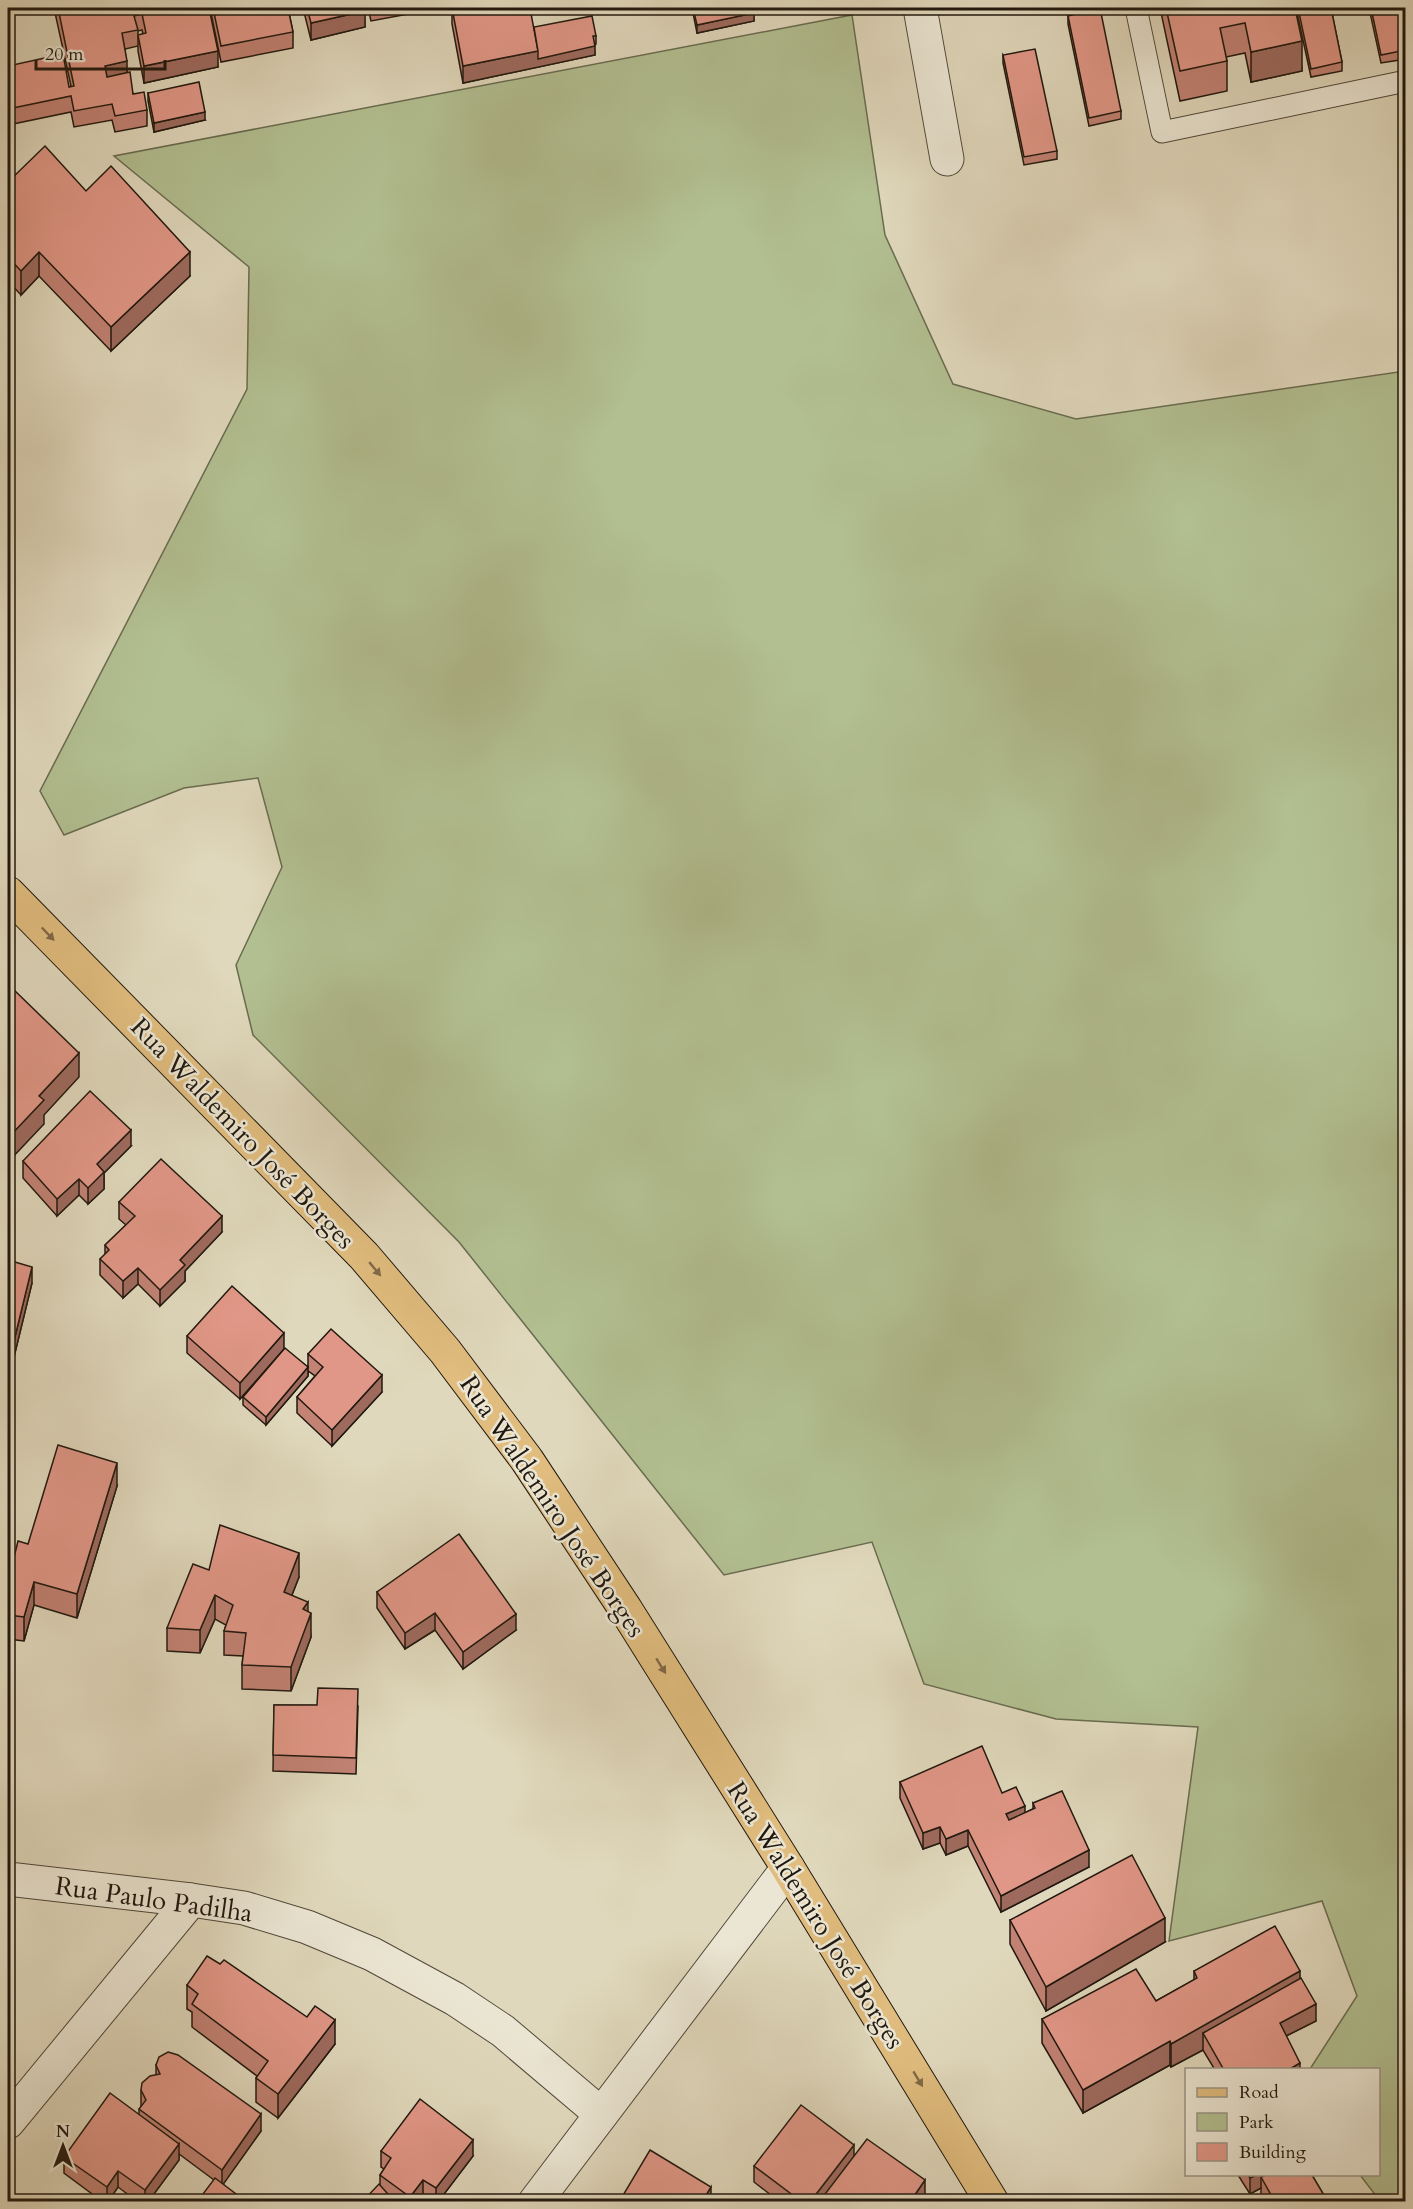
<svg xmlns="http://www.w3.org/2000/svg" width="1413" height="2209" viewBox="0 0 1413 2209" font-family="Cardo,serif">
  <rect width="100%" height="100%" fill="#e0d8bc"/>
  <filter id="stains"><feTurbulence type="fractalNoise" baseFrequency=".00333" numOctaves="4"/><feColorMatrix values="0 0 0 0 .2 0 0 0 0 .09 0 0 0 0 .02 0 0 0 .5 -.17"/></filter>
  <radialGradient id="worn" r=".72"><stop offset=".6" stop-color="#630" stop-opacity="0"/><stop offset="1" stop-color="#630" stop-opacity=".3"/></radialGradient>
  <path fill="#b2bf91" stroke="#696c50" stroke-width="1.5" d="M852 15 885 235 953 384 1076 419 1405 371V2201H1380L1360 2175 1378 2174V2070L1310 2069 1357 1996 1322 1901 1169 1941 1198 1727 1056 1719 924 1684 872 1542 724 1575 459 1242 253 1035 236 965 282 867 258 778 184 788 64 835 40 791 247 389 249 267 114 156Z"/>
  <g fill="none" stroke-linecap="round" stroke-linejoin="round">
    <g stroke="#50483a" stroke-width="23">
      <path id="service" d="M1136 8 1162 132 1406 81"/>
    </g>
    <g stroke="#50483a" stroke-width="35">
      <g id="minor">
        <path d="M920 8 947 159"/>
        <path d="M8 1879 191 1900 244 1908 307 1927 372 1954 455 1999 503 2031 601 2114"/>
        <path d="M8 2122 191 1900"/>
        <path d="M535 2202 788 1868"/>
      </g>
    </g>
    <g stroke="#20180f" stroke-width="35">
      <path id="primary" d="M8 893 364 1256 445 1351 527 1460 626 1610 788 1868 992 2202"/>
    </g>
    <use href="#service" stroke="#ebe6d3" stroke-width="21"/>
    <use href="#minor" stroke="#ebe6d3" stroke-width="33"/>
    <use href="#primary" stroke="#e0bc7e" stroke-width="33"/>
  </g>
  <g fill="#c28274" stroke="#20180f" stroke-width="1.5">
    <path d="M54 8H209L218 67 144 83 138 51V35L143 34 142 30 138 31V46L125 49 127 73 133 94 147 110V126L115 132 112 120 74 127 71 112 8 125V66L69 87 71 86Z"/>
    <path d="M210 8H288L293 32V48L221 62Z"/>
    <path d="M303 8H364L365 27 311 40Z"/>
    <path d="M368 8H441L371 21Z"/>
    <path d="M452 8 534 27 596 36V44L594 45 595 55 463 83 452 24Z"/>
    <path d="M692 8H753L754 21 697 33Z"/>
    <path d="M1160 8H1295L1302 71 1251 82 1245 53 1226 57 1227 61V91L1180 101Z"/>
    <path d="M1296 8H1331L1342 62V71L1311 77Z"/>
    <path d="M1369 8H1405L1406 59 1381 63Z"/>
    <path d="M1068 16 1121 111V119L1089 126 1068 24Z"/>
    <path d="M1003 55 1057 151V159L1024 165 1003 63Z"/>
    <path d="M148 93 205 120 154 132 148 101Z"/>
    <path d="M8 182 190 276 111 351 39 276 21 295 8 281Z"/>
    <path d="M131 1146 104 1173V1189L88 1204 79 1195 57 1216 23 1178V1161Z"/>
    <path d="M119 1202 222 1232 185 1271V1281L160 1306 138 1284 123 1298 100 1275V1259L105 1255V1245L126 1225 119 1219Z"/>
    <path d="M8 1260 32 1283 14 1357 8 1356Z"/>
    <path d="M187 1336 284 1349 308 1367V1354L382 1392 332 1446 297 1413V1397L315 1376 308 1371V1376L266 1425 243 1405V1397L272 1363 240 1399 187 1353Z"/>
    <path d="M117 1486 77 1618 34 1605 24 1641 8 1639V1582Z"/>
    <path d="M209 1570 299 1577 292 1595 308 1612 311 1637 291 1691 242 1689V1665L243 1656 224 1655V1631L226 1625 215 1619 200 1653 167 1651V1628Z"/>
    <path d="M377 1592 516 1630 463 1669 435 1630 405 1649 377 1608Z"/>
    <path d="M274 1705 358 1706 356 1774 273 1771Z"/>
    <path d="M900 1782 1025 1813 1033 1809V1803L1089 1867 1001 1912 968 1846 946 1855 940 1843 923 1849 900 1798Z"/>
    <path d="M1010 1920 1165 1942 1046 2011 1010 1944Z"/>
    <path d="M1194 1971 1300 1979 1316 2021 1286 2036 1300 2070H1215L1203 2050 1171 2067 1170 2065 1083 2113 1042 2043V2019L1156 2001 1194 1980Z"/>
    <path d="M187 1985 335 2044 278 2118 256 2102V2078L257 2076 192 2027V2012L187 2009Z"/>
    <path d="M156 2065 261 2131 223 2184 240 2202 214 2180 179 2154V2160L148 2202H138L118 2187 108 2202H103L64 2173V2157L139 2115V2109L141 2107V2090L156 2075Z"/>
    <path d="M381 2151 473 2156 438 2202H432L423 2196 419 2202H362L380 2185V2175L384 2169 381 2167Z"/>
    <path d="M854 2156 925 2197 922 2202H780L754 2182V2166Z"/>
    <path d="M1238 2175H1312L1328 2202H1266L1261 2194V2188L1250 2194Z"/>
  </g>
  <g fill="#9e6a5e" stroke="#20180f" stroke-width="1.5">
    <path d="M796 8H819L796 13Z"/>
    <path d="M365 11V27L311 40V23Z"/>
    <path d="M754 13V21L697 33V25Z"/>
    <path d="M1302 41V71L1251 82V52Z"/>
    <path d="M595 46V55L463 83V66L538 51Z"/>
    <path d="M218 51V67L144 83V66Z"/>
    <path d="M127 61V78L105 83V66Z"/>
    <path d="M205 112V120L154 132V123Z"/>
    <path d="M39 252V276L21 295V271Z"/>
    <path d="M190 252V276L111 351V327Z"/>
    <path d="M79 1053V1077L44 1115V1124L8 1162V1138L39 1096Z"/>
    <path d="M131 1130V1146L104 1173V1189L88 1204V1188L97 1164Z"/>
    <path d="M79 1179V1195L57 1216V1199Z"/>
    <path d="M222 1216V1232L185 1271V1281L160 1306V1290L180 1260Z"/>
    <path d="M32 1267V1283L14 1357V1341Z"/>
    <path d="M138 1268V1284L123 1298V1281Z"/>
    <path d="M284 1333V1349L240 1399V1383Z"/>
    <path d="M308 1367V1376L266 1425V1417Z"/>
    <path d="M382 1375V1392L332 1446V1430Z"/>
    <path d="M117 1463V1486L77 1618V1594Z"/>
    <path d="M299 1553V1577L284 1615V1592Z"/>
    <path d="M34 1582V1605L24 1641V1617Z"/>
    <path d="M215 1595V1619L200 1653V1630Z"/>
    <path d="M308 1602V1622L311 1613V1637L291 1691V1667L303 1609Z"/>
    <path d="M435 1613V1630L405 1649V1633Z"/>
    <path d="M516 1614V1630L463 1669V1652Z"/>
    <path d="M1025 1806V1822L1006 1830V1814Z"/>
    <path d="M940 1827V1843L923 1849V1833Z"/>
    <path d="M968 1830V1846L946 1855V1839Z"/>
    <path d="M1089 1850V1867L1001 1912V1896Z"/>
    <path d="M1165 1918V1942L1046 2011V1987Z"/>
    <path d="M1300 1971V1995L1203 2033V2050L1171 2067V2044Z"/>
    <path d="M1316 2004V2021L1280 2039V2023Z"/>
    <path d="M335 2020V2044L278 2118V2094Z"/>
    <path d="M1170 2041V2065L1083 2113V2090Z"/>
    <path d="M1300 2063V2070H1288Z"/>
    <path d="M261 2114V2131L222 2186V2170Z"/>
    <path d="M473 2140V2156L438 2202H436V2188Z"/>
    <path d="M179 2144V2160L148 2202H145V2190Z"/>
    <path d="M854 2145V2161L823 2202H810Z"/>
    <path d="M118 2171V2187L108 2202H107V2187Z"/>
    <path d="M1256 2175H1285L1261 2177V2188L1250 2194V2178Z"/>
    <path d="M423 2180V2196L419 2202H410V2197Z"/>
    <path d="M925 2180V2197L922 2202H910Z"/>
    <path d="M711 2187V2202H702Z"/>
  </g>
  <g fill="#e19787" stroke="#20180f" stroke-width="1.5">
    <path d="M58 8H209L218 51 144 66 138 35 146 33 142 14 134 16 138 30 122 33 127 61 105 66 107 77 130 72 133 94 144 92 147 110 115 116 112 104 74 111 71 96 8 109V66L63 54 69 87 74 86Z"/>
    <path d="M213 8H288L293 32 221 46Z"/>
    <path d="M307 8H364L365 11 311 23Z"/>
    <path d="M452 8H530L538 51 463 66Z"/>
    <path d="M693 8H753L754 13 697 25Z"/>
    <path d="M1100 8 1121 111 1089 118 1068 16Z"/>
    <path d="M1166 8H1295L1302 41 1251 52 1245 23 1220 28 1227 61 1180 71Z"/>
    <path d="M1298 8H1331L1342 62 1311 69Z"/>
    <path d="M1371 8H1405L1406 50 1381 55Z"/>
    <path d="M592 16 596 36H593L595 46 538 59V51L534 27Z"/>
    <path d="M1035 49 1057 151 1024 157 1003 55Z"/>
    <path d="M199 82 205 112 154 123 148 93Z"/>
    <path d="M45 146 86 191 111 166 190 252 111 327 39 252 21 271 8 257V182Z"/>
    <path d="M12 988 79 1053 39 1096 44 1100 8 1138V994Z"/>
    <path d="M90 1091 131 1130 97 1164 104 1172 88 1188 79 1179 57 1199 23 1161Z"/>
    <path d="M161 1159 222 1216 180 1260 185 1265 160 1290 138 1268 123 1281 100 1259 109 1250 105 1245 135 1216 119 1202Z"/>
    <path d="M8 1260 32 1267 14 1341 8 1339Z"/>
    <path d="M232 1286 284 1333 240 1383 187 1336Z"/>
    <path d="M331 1329 382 1375 332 1430 297 1397 323 1367 308 1354Z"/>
    <path d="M285 1348 308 1367 266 1417 243 1397Z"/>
    <path d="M58 1445 117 1463 77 1594 34 1582 24 1617 8 1615V1582L18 1541 28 1544Z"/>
    <path d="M220 1525 299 1553 284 1592 308 1602 303 1609 311 1613 291 1667 242 1665 246 1633 224 1631 233 1605 215 1595 200 1630 167 1628 193 1564 209 1570Z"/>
    <path d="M459 1534 516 1614 463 1652 435 1613 405 1633 377 1592Z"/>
    <path d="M318 1688 358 1689 356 1758 273 1755 274 1705H317Z"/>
    <path d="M982 1746 1002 1793 1016 1787 1025 1806 1006 1814 1009 1820 1035 1808 1033 1803 1062 1791 1089 1850 1001 1896 968 1830 946 1839 940 1827 923 1833 900 1782Z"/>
    <path d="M1132 1855 1165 1918 1046 1987 1010 1920Z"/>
    <path d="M1275 1926 1300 1971 1171 2044 1170 2041 1083 2090 1042 2019 1136 1969 1156 2001 1197 1978 1194 1971Z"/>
    <path d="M207 1956 220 1964 224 1960 307 2017 315 2006 335 2020 278 2094 256 2078 268 2061 192 2004 198 1994 187 1985Z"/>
    <path d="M1301 1978 1316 2004 1280 2023 1300 2063 1288 2070H1224L1203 2033Z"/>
    <path d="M168 2052 178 2055 261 2114 222 2170 139 2109 146 2100 141 2090 142 2083 150 2076 160 2074 156 2065 159 2057Z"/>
    <path d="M110 2093 179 2144 145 2190 118 2171 107 2187 64 2157Z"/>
    <path d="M420 2099 473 2140 436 2188 423 2180 410 2197 380 2175 391 2158 381 2151Z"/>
    <path d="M801 2105 854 2145 810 2202H802L754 2166Z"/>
    <path d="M867 2139 925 2180 910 2202H819Z"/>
    <path d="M650 2150 711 2187 702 2202H619Z"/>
    <path d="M1248 2175H1256L1250 2178Z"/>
    <path d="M1266 2175H1312L1328 2202H1275L1261 2177Z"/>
    <path d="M215 2178 240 2197 237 2202H197Z"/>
    <path d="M379 2184 395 2202H362Z"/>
  </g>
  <defs><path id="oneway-solid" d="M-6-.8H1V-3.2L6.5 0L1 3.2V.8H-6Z" transform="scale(1.5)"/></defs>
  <g fill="#806a46">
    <use href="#oneway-solid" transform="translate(48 934) rotate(46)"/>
    <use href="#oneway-solid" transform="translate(375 1269) rotate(50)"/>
    <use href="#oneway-solid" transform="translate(661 1666) rotate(58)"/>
    <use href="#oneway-solid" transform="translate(918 2079) rotate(59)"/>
  </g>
  <g text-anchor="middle" stroke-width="5" stroke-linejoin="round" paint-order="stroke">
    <g font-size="26" fill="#20180f" stroke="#ebe6d3">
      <text transform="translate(243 1133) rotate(46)" y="9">Rua Waldemiro José Borges</text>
      <text transform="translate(553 1506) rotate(56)" y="9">Rua Waldemiro José Borges</text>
      <text transform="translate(154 1899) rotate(8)" y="9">Rua Paulo Padilha</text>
      <text transform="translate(816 1915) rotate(58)" y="9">Rua Waldemiro José Borges</text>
    </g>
  </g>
  <rect width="1413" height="2209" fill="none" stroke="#e0d8bc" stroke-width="30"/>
  <rect x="9" y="9" width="1395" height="2191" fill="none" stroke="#20180f" stroke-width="3"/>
  <rect x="15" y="15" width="1383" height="2179" fill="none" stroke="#20180f" stroke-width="1.5"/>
  <rect x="1185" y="2068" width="195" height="108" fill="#ebe6d3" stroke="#9a9485" stroke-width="1.5"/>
  <rect x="1197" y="2088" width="30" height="9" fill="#e0bc7e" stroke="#9a9485" stroke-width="1.5"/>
  <text x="1239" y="2098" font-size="18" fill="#20180f">Road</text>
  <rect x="1197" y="2113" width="30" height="18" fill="#b2bf91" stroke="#9a9485" stroke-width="1.5"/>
  <text x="1239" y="2128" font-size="18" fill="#20180f">Park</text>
  <rect x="1197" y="2143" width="30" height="18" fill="#e19787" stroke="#9a9485" stroke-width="1.5"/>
  <text x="1239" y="2158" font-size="18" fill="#20180f">Building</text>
  <g transform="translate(63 2146)" stroke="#ebe6d3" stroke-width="4.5" paint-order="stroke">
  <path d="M0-4.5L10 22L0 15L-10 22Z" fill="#20180f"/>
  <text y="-9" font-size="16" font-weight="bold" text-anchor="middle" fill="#20180f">N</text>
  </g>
  <path d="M36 60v9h129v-9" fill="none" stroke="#20180f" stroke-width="3"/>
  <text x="45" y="60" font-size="18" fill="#20180f" stroke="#ebe6d3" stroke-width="4.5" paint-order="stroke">20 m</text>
  <rect width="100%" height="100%" filter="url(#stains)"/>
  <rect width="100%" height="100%" fill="url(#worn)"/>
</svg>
